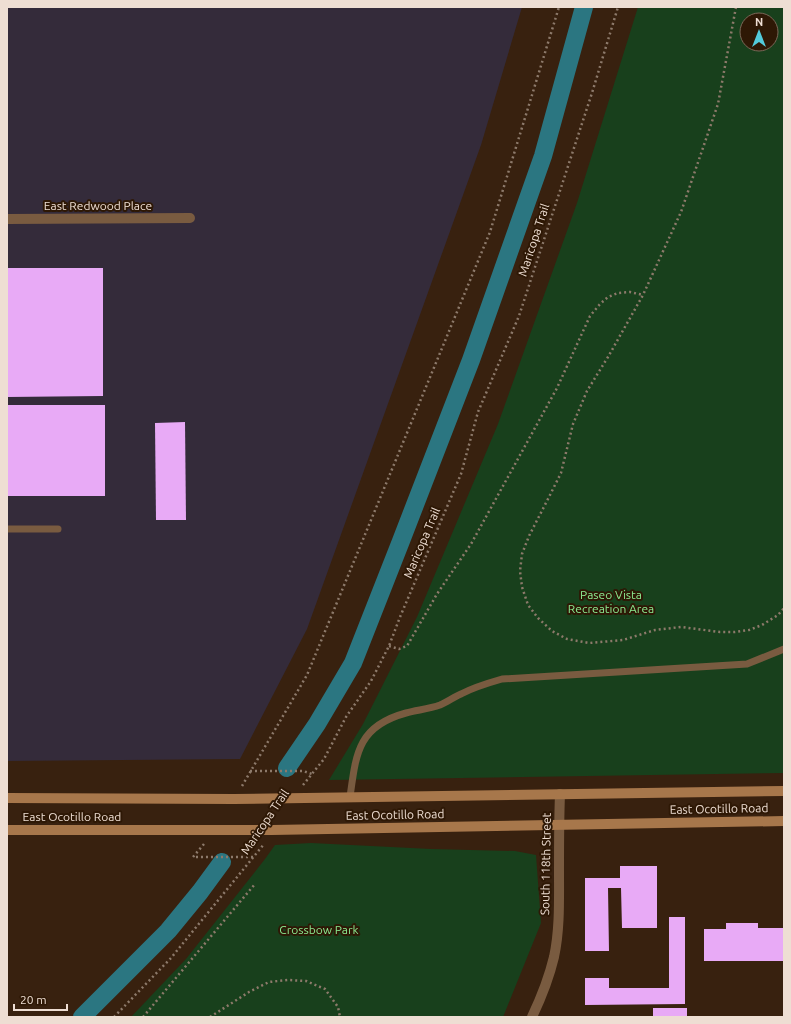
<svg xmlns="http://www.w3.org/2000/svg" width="791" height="1024" viewBox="0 0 791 1024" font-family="Ubuntu,sans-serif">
  <rect width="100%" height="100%" fill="#38210f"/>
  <path fill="#342b3a" d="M7 7H522L481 145 307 629 240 759 7 761Z"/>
  <g fill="#18401c" fill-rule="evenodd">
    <path d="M638 7H784V773L329 780 363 724 417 617 498 424 577 203ZM747 20H771V44H747Z"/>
    <path d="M311 843 431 849 515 851 536 855 541 923 503 1017H131L186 959 265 859 275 845Z"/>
  </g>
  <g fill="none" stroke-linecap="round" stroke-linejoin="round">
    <g stroke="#2b7681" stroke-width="18">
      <path d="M287 768 317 724 353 663 401 541 471 360 543 156 584 7"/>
      <path d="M82 1017 168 931 200 892 222 862"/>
    </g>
  </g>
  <g fill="#e8aaf6">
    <path d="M7 268H103V396L7 397Z"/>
    <rect x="7" y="405" width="98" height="91"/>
    <path d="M185 422 186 520H156L155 423Z"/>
    <path d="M620 866H657V928H622L621 888H608L609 951H585V878H620Z"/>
    <path d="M669 917H685V1004L585 1005V978H609V988H669Z"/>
    <path d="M726 923H758V928H784V961H704V929H726Z"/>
    <rect x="653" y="1008" width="34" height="9"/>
  </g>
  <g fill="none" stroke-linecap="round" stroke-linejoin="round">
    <g stroke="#8d7a6b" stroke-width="2.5" stroke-dasharray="2 3" stroke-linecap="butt">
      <path d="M736 7 718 104 681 212 643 295 608 357 587 391 573 424 561 473 549 497 529 536 522 554 520 571 522 587 528 605 538 618 552 631 567 639 589 643 623 640 655 630 681 627 720 632H735L749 630 762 625 778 615 784 608"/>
      <path d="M389 646 399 649 407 646 437 594 471 544 557 388 590 316 600 304 608 297 618 293 630 292 643 295"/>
      <path d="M250 771H303L312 774"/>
      <path d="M303 785 324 759 346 717 371 681 389 646 400 617 461 474 478 412 519 316 592 93 618 7"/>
      <path d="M242 786 307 675 490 232 559 7"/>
      <path d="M204 844 193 857H253"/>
      <path d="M114 1017 171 958 264 844"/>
      <path d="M143 1017 255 884"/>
      <path d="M210 1017 249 992 269 982 288 980 306 981 325 989 338 1007 340 1017"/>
    </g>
    <g stroke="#795b40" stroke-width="7">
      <path d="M7 529H58"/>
      <path d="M350 797C356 753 358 726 406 713 417 710 429 709 440 705 447 702 454 697 461 694 474 687 488 683 502 679L747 664 784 649"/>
    </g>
    <g stroke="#795b40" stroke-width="10">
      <path d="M7 219 190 218"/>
      <path d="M532 1017C541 998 549 978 554 957 560 929 559 899 559 871 559 845 559 819 560 794"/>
    </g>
    <g stroke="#a7774b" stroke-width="10">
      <path d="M7 798 234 799 784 791"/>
      <path d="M7 830H272L784 821"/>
    </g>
  </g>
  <g text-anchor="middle" stroke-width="4" stroke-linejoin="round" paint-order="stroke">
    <g font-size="12" fill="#eeded3" stroke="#2e1805">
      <text x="98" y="210">East Redwood Place</text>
      <text transform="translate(534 240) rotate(-72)" y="4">Maricopa Trail</text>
      <text transform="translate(422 543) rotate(-67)" y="4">Maricopa Trail</text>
      <text transform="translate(719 809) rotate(-1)" y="4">East Ocotillo Road</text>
      <text transform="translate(395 815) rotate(-1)" y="4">East Ocotillo Road</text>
      <text x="72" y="821">East Ocotillo Road</text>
      <text transform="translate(265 822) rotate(-56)" y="4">Maricopa Trail</text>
      <text transform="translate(546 864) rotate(-89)" y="4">South 118th Street</text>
    </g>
    <g font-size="12" fill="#8cec92" stroke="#2e1805">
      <text x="611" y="599">Paseo Vista<tspan x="611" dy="14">Recreation Area</tspan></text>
      <text x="319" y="934">Crossbow Park</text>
    </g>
  </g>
  <rect width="791" height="1024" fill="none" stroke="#eeded3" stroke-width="16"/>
  <g transform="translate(759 32)"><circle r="19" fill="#2e1805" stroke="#7b6757"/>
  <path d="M0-3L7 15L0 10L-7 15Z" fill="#53cbdb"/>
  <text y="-6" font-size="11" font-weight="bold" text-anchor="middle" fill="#eeded3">N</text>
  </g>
  <path d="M14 1004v6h53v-6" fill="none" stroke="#eeded3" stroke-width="2"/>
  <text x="20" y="1004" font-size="12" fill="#eeded3" stroke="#2e1805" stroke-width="3" paint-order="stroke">20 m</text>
</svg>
